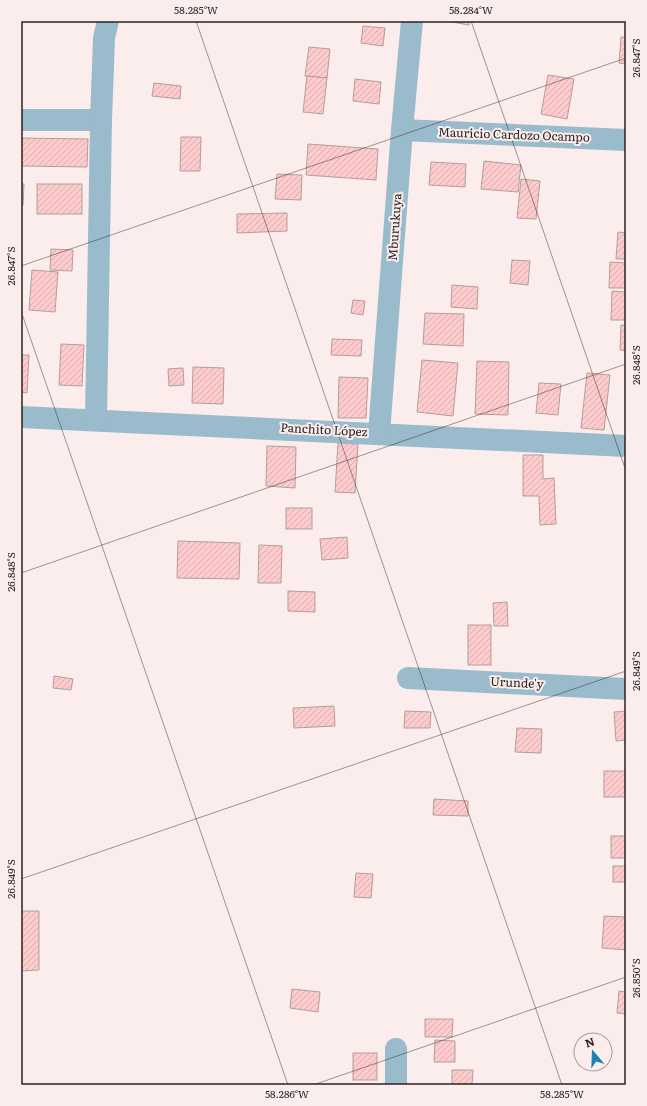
<svg xmlns="http://www.w3.org/2000/svg" width="647" height="1106" viewBox="0 0 647 1106" font-family="Literata,serif">
  <defs>
    <pattern id="building-hatch" width="6" height="6" patternUnits="userSpaceOnUse"><rect width="6" height="6" fill="#fecbcc"/><path d="M-1 1l2-2M0 6l6-6M5 7l2-2" fill="none" stroke="#daaeaf"/></pattern>
  </defs>
  <rect width="100%" height="100%" fill="#fceded"/>
  <g fill="url(#building-hatch)" stroke="#b49d9d">
    <path d="M446 21H469V25Z"/>
    <path d="M363 26 385 28 383 46 361 43Z"/>
    <path d="M621 37H626V64L619 63Z"/>
    <path d="M309 47 330 49 327 78 305 76Z"/>
    <path d="M548 75 574 79 567 119 541 114Z"/>
    <path d="M307 76 327 78 323 114 303 112Z"/>
    <path d="M355 79 381 82 379 104 353 101Z"/>
    <path d="M154 83 181 86 180 99 152 96Z"/>
    <path d="M181 137H201L200 171H180Z"/>
    <path d="M21 138 88 139 87 167 21 166Z"/>
    <path d="M308 144 378 149 376 180 306 175Z"/>
    <path d="M484 161 521 165 518 192 481 189Z"/>
    <path d="M431 162 466 164 465 187 429 185Z"/>
    <path d="M277 174 302 175 301 200 275 199Z"/>
    <path d="M521 179 540 181 536 219 517 218Z"/>
    <path d="M21 184H24L23 205H21Z"/>
    <rect x="37" y="184" width="45" height="30"/>
    <path d="M287 213V231L237 233V214Z"/>
    <path d="M618 232 626 233V259H616Z"/>
    <path d="M51 249 73 250 72 271 50 270Z"/>
    <path d="M512 260 530 261 528 285 510 283Z"/>
    <path d="M610 262 626 263V288H609Z"/>
    <path d="M32 270 58 272 55 312 29 310Z"/>
    <path d="M452 285 478 287 477 309 451 307Z"/>
    <path d="M612 291 626 292V320H611Z"/>
    <path d="M353 300 365 301 363 315 351 313Z"/>
    <path d="M425 313 464 314 463 346 423 344Z"/>
    <path d="M621 325H626V351L620 350Z"/>
    <path d="M332 339 362 340 361 356 331 355Z"/>
    <path d="M61 344 84 345 82 386 59 385Z"/>
    <path d="M21 355H29L27 393 21 392Z"/>
    <path d="M422 360 458 363 453 416 417 412Z"/>
    <path d="M477 361 509 362 508 415 475 414Z"/>
    <path d="M193 367 224 368 223 404 192 403Z"/>
    <path d="M183 368 184 385 169 386 168 369Z"/>
    <path d="M587 373 610 375 604 430 581 428Z"/>
    <path d="M339 377 368 378 366 418H338Z"/>
    <path d="M539 383 561 384 558 415 536 413Z"/>
    <path d="M338 443 358 444 355 493 335 492Z"/>
    <path d="M267 446 296 447 295 488 266 486Z"/>
    <path d="M523 455H543V479L554 478 556 524 540 525 539 496H523Z"/>
    <rect x="286" y="508" width="26" height="21"/>
    <path d="M347 537 348 558 322 560 320 539Z"/>
    <path d="M178 541 240 543 239 579 177 578Z"/>
    <path d="M259 545 282 546 281 583H258Z"/>
    <path d="M288 591 315 592V612L288 611Z"/>
    <path d="M507 602 508 626H494L493 603Z"/>
    <rect x="468" y="625" width="23" height="40"/>
    <path d="M54 676 73 679 71 690 53 688Z"/>
    <path d="M334 706 335 726 294 728 293 708Z"/>
    <path d="M405 711 431 712 430 728H404Z"/>
    <path d="M626 711V740L616 741 614 712Z"/>
    <path d="M517 728 542 729 541 753 515 752Z"/>
    <rect x="604" y="771" width="22" height="26"/>
    <path d="M434 799 468 801V816L433 815Z"/>
    <rect x="611" y="836" width="15" height="22"/>
    <rect x="613" y="866" width="13" height="16"/>
    <path d="M356 873 373 874 371 898 354 897Z"/>
    <path d="M21 911H39V970L21 971Z"/>
    <path d="M604 916 626 917V950L602 948Z"/>
    <path d="M292 989 320 992 318 1012 290 1008Z"/>
    <path d="M619 991 626 992V1014L617 1013Z"/>
    <path d="M425 1019H453L452 1037H425Z"/>
    <path d="M435 1040 455 1041V1062H434Z"/>
    <rect x="353" y="1053" width="24" height="27"/>
    <path d="M452 1070H473L472 1085H452Z"/>
  </g>
  <g fill="none" stroke-linecap="round" stroke-linejoin="round">
    <g stroke="#9bc" stroke-width="22">
      <path d="M21 120H101"/>
      <path d="M402 130 626 140"/>
      <path d="M21 417 626 446"/>
      <path d="M96 420 101 120 104 38 108 21"/>
      <path d="M379 433 402 130 412 21"/>
      <path d="M408 678 626 689"/>
      <path d="M396 1085V1049"/>
    </g>
  </g>
  <path fill="none" stroke="#2b2222" stroke-width="1" stroke-opacity="0.45" d="M196 21 562 1085M471 21 626 471M21 266 626 58M21 311 288 1085M21 573 626 364M21 879 626 671M313 1085 626 977"/>
  <g text-anchor="middle" stroke-width="4" stroke-linejoin="round" paint-order="stroke">
    <g font-size="12" fill="#2b2222" stroke="#fceded">
      <text transform="translate(514 135) rotate(2)" y="4">Mauricio Cardozo Ocampo</text>
      <text transform="translate(395 227) rotate(-86)" y="4">Mburukuya</text>
      <text transform="translate(324 430) rotate(3)" y="4">Panchito López</text>
      <text transform="translate(517 683) rotate(3)" y="4">Urunde'y</text>
    </g>
  </g>
  <rect width="647" height="1106" fill="none" stroke="#fceded" stroke-width="44"/>
  <g transform="translate(593 1052) rotate(341)"><circle r="19" fill="#fceded" stroke="#a89c9c"/>
  <path d="M0-3L7 15L0 10L-7 15Z" fill="#1984ac"/>
  <text y="-6" font-size="11" font-weight="bold" text-anchor="middle" fill="#2b2222">N</text>
  </g>
  <rect x="22" y="22" width="603" height="1062" fill="none" stroke="#2b2222" stroke-width="1.5"/>
  <g font-size="10" text-anchor="middle" fill="#2b2222">
    <text x="196" y="14">58.285°W</text>
    <text x="471" y="14">58.284°W</text>
    <text transform="translate(636 58) rotate(-90)" y="4">26.847°S</text>
    <text transform="translate(11 266) rotate(-90)" y="4">26.847°S</text>
    <text transform="translate(636 365) rotate(-90)" y="4">26.848°S</text>
    <text transform="translate(11 572) rotate(-90)" y="4">26.848°S</text>
    <text transform="translate(636 671) rotate(-90)" y="4">26.849°S</text>
    <text transform="translate(11 879) rotate(-90)" y="4">26.849°S</text>
    <text transform="translate(636 978) rotate(-90)" y="4">26.850°S</text>
    <text x="287" y="1098">58.286°W</text>
    <text x="562" y="1098">58.285°W</text>
  </g>
</svg>
